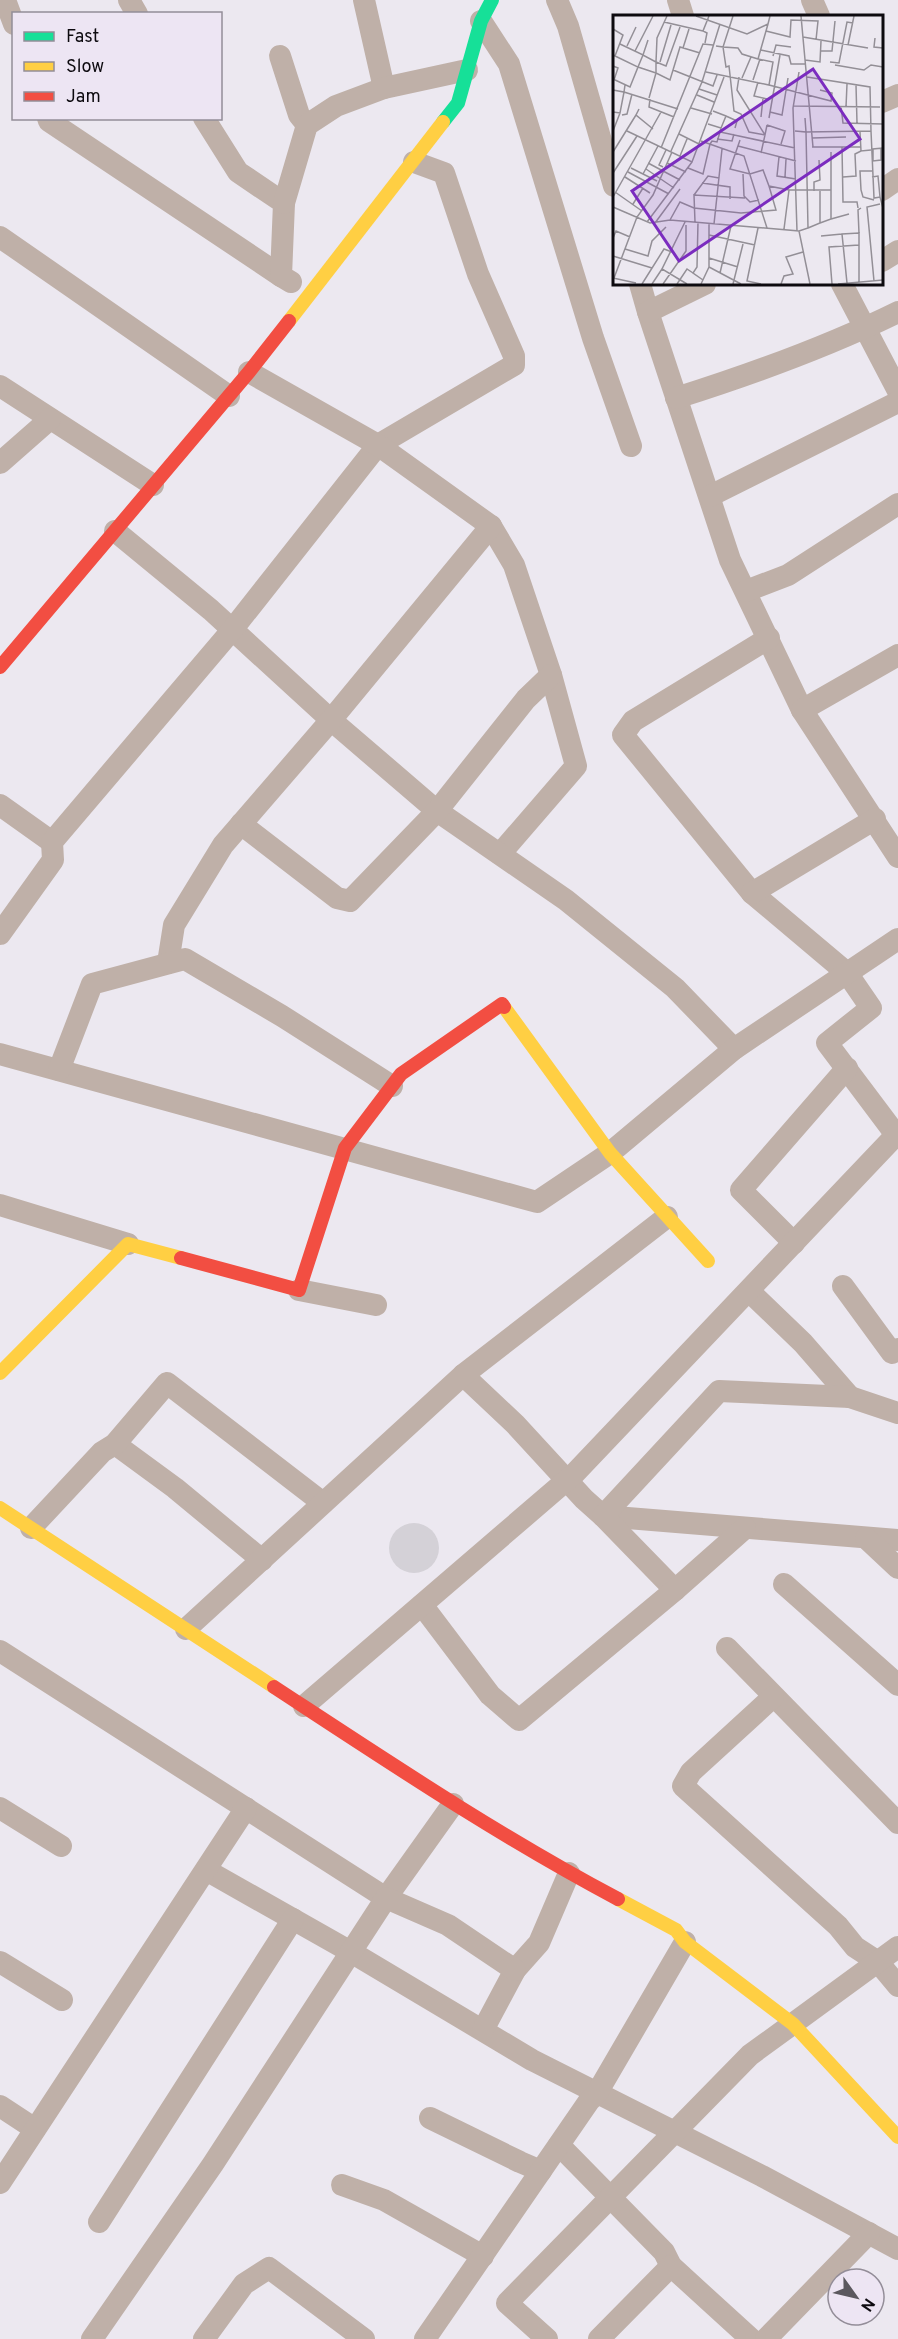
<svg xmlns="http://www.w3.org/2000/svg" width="898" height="2339" viewBox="0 0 898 2339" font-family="Overpass,sans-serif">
  <rect width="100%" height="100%" fill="#ece8f0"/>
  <circle fill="#d4d1d7" cx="414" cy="1548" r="25"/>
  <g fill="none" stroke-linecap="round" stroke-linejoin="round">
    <g stroke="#bfb0a8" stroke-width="22">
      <path d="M5 0 14 24"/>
      <path d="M129 0 137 14"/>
      <path d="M364 0 384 88"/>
      <path d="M557 0 568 26 614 186"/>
      <path d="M678 0 683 16"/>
      <path d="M812 0 819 16"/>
      <path d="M481 21 509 64 593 338 631 446"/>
      <path d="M280 56 299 115 307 125"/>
      <path d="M882 102 898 95"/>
      <path d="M48 118 49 121 281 276"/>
      <path d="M204 118 238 172 284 203 281 276 291 282"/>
      <path d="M882 190 898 179"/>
      <path d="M284 203 307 125 336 106 384 88 467 70"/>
      <path d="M0 237 229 396"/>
      <path d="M882 261 898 251"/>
      <path d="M640 284 648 312 730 560 802 710"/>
      <path d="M842 284 898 391"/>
      <path d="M648 312 705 284"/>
      <path d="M0 386 153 485"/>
      <path d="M676 398C752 374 827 347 898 312"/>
      <path d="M0 463 50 419"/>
      <path d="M710 496 898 402"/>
      <path d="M491 526 514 565 551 675 576 766 500 854"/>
      <path d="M115 531 211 610 331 720 437 811 566 900 675 988 734 1049"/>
      <path d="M746 591 788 575 898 504"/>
      <path d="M769 638 633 721 623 735 752 893 847 973 871 1008 827 1043 896 1135"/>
      <path d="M898 655 802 710 898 857"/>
      <path d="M0 805 52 842"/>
      <path d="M241 824 337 898 350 901 437 811 526 699 551 675"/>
      <path d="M752 893 875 819"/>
      <path d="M0 934 53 860 52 842 232 630 378 445 514 365V356L478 274 444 173 414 162"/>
      <path d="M168 963 174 925 223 845 331 720 491 526 378 445 249 372"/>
      <path d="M0 1054 537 1202 610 1153 734 1049 898 939"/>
      <path d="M59 1070 92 984 185 959 282 1016 392 1086"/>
      <path d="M0 1205 128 1244"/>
      <path d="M794 1243 741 1190 847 1068"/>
      <path d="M843 1286 892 1353 898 1349"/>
      <path d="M299 1290 376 1305"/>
      <path d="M749 1291 803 1343 850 1397"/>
      <path d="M463 1375 515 1424 584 1499 603 1516 898 1540"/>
      <path d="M115 1444 175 1488 262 1560"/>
      <path d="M31 1528 102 1452 115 1444 167 1383 323 1503"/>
      <path d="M866 1538 898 1568"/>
      <path d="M784 1584 898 1685"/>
      <path d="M675 1590 603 1516 719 1391 850 1397 898 1413"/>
      <path d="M422 1605 490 1695 519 1720 675 1590 745 1528"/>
      <path d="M186 1629 463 1375 667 1217"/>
      <path d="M727 1648 898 1823"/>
      <path d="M0 1651 386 1898 453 1804"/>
      <path d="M773 1697 691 1772 683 1786 838 1926 855 1947 878 1962 898 1986"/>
      <path d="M304 1706 575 1473 896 1135 898 1137"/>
      <path d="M0 1808 61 1846"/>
      <path d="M206 1870 351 1952 532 2060 762 2176 898 2249"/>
      <path d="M0 1962 62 2000"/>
      <path d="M483 2030 515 1970 539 1943 569 1873"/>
      <path d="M0 2106 35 2129"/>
      <path d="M430 2118 520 2162 541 2171"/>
      <path d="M559 2145 664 2252 671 2266 751 2339"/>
      <path d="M0 2183 246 1808"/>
      <path d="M342 2185 384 2200 483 2256"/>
      <path d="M99 2222 293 1919"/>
      <path d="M92 2339 213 2164 386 1898 448 1925 515 1970"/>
      <path d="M204 2339 244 2284 269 2268 364 2339"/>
      <path d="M425 2339 589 2101 597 2093 685 1942"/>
      <path d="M547 2339 507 2303 750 2055 898 1947"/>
      <path d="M599 2339 671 2266"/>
      <path d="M766 2339 869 2233"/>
    </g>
    <path stroke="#16e098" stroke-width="14" d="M443 122 458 103 481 21 492 0"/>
    <g stroke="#ffcf43" stroke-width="14">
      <path d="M289 321 443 122"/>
      <path d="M504 1007 610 1153 708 1261"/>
      <path d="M0 1373 128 1244 181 1258"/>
      <path d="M0 1508 274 1687"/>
      <path d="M618 1899 676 1930 685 1942 793 2024 898 2137"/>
    </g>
    <g stroke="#f24e42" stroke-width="14">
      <path d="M0 667 249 372 289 321"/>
      <path d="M181 1258 299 1290 345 1148 401 1074 502 1004 504 1007"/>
      <path d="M274 1687C387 1761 499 1836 618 1899"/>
    </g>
  </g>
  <g transform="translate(613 15)">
    <rect width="270" height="270" fill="#ece8f0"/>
    <path fill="none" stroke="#938f96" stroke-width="1.5" d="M54 1 44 23 43 47 53 51 67 12M83 1 134 19 155 9 157 1M120 1 110 32 125 33 129 39 145 44M188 1 200 132M51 7 90 16M0 14 10 20 2 41M153 16 177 22 178 5 205 6 203 25M190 22 255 33M262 23 261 32 270 33M92 28 94 18 90 16 96 1M7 29 30 40 35 25M235 30 241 1M14 31 23 12M103 31 110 32 113 52 116 51 121 96 128 99 136 117 152 120 154 110M70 33 76 14M148 35 176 41 178 49H192M22 36 40 1M208 36H219L222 6M0 40 25 52 17 72 0 64M160 41 163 30 178 32M192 45 207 47 208 26M47 47 58 10M217 47 226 48 234 7 240 8M222 50 251 55 258 50 270 52M0 51 5 53 1 65M60 55 100 71 104 60M93 57 156 70 160 47 145 44 155 9M126 62 124 75 152 120 148 138M194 62 257 72 258 116M129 63 138 42M140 65 147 44M145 67 141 81 154 84M156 70 218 86 219 78 207 75M243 70 244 108M86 74 104 80M0 75 11 77 12 70M84 80 101 87M36 83 43 58 25 52 30 40 43 47V58L57 65 67 32 87 38M37 84 36 92 61 102M181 91 267 92M228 91 230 108 270 109M233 92 234 69M78 93 99 99M26 94 23 100 40 114M100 96 113 101 108 113M0 97 7 98 11 77 65 94M157 97 169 100 175 63M9 100 14 99 19 79M113 101 124 106 122 113M148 102 150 83M156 103 167 40M192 103 193 117 258 116 261 183 267 182 270 193M95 109 108 113 107 117 182 133M154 110 172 116 168 129M0 116 7 98M14 116 79 147 111 62M182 116 193 117 195 213 186 216M247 117 248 136 258 135M66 119 86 129M199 123 233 122M104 124 119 126 121 119M127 125 117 154 137 159 150 155 156 171 176 175H218V137M88 126 131 141 154 213M125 131 183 146M199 132H248M229 132 230 187H244L245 193M48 133 90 29 100 30M268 133V145L260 146V134L270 133M58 136 89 67 107 9M0 137 23 100M67 141 74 124M166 142 164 161 183 164M35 148 67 165M54 148 73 157M50 152 46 150 53 135M18 153 44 166M75 153 90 159 97 129 99 126 104 127 107 117M33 154 61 173M259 156H247L248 175 250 182 261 185M15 157 56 179M0 158 24 121M30 159 45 131M130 159 131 181 137 187 146 185M12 162 37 178M172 162 173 144M230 162 243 161 242 139 248 136M259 162 265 161 267 182M89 168 117 172V184M201 176V167L207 165 206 145M2 177 29 196M81 180 95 161 106 163M0 182 48 97M20 189 30 173M0 192 37 208 57 205 186 216 197 269M218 204 236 199M57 205 67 187 81 193 128 198 163 195 156 171M34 207 79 147M72 207 49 254 74 269M82 207 81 180 132 183M85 207 84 252 80 258 90 265M42 208 67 174M207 208 218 204V175M96 209V252L128 269M101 209 109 134M145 213 134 266 148 269M195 213 207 208V176M171 214 176 175M184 216 180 93 186 57M246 218 245 195 248 193M96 220 142 230M208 221 229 219M0 223 3 216 17 222M12 234 35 241 39 226 53 212M0 241 39 253M96 243 125 252M107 258 118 211M0 263 23 268M1 263 24 202 40 180 59 137M261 266 254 192 267 189M234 268 229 219 246 218V267M29 269 51 234 59 237M39 269 49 254M50 269 73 236V210M64 269 74 254 80 258M88 269 96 252M120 269 130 229M168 269 171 261 180 259 173 242 190 237M219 269 216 232 246 230M225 269 270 265"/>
    <path fill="#7b2cbf" fill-opacity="0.15" stroke="#7b2cbf" stroke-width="3" d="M200 54 247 124 66 246 19 176Z"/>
    <rect width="270" height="270" fill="none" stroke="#0d0a0f" stroke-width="3"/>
  </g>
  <rect x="12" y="12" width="210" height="108" fill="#ede5f3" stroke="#938d98" stroke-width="1.5"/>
  <rect x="24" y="32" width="30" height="9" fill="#16e098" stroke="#938d98" stroke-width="1.5"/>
  <text x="66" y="42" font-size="18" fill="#0d0a0f">Fast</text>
  <rect x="24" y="62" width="30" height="9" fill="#ffcf43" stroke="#938d98" stroke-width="1.5"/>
  <text x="66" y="72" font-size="18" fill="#0d0a0f">Slow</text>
  <rect x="24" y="92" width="30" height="9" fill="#f24e42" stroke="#938d98" stroke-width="1.5"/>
  <text x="66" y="102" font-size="18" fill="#0d0a0f">Jam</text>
  <g transform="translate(856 2297) rotate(124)"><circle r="28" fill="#ede5f3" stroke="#938d98" stroke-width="1.5"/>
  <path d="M0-4.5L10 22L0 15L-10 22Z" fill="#5b585e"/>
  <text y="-9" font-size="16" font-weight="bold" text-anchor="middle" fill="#0d0a0f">N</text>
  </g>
</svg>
